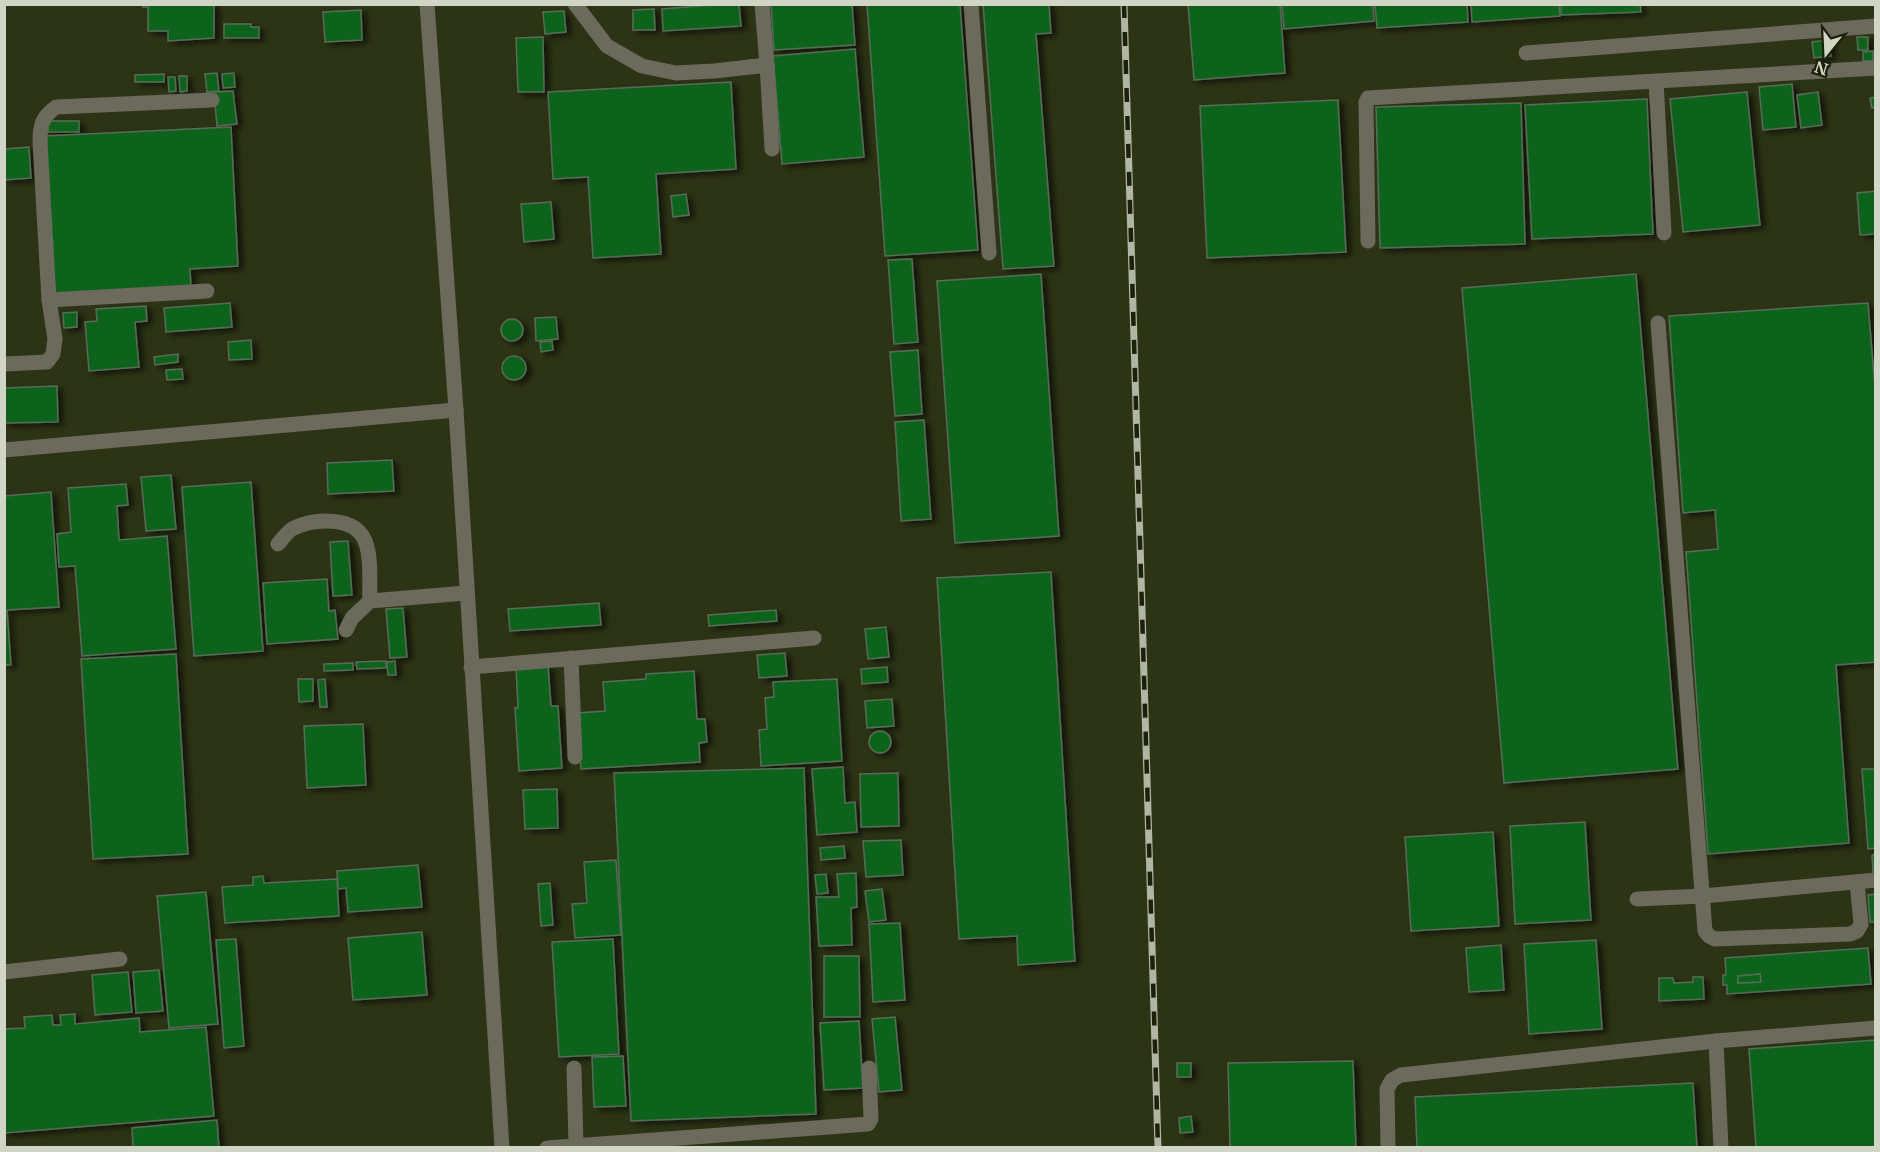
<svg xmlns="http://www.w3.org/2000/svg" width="1880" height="1152" viewBox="0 0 1880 1152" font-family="Merriweather,serif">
  <defs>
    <filter id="shadow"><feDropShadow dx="5" dy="3" stdDeviation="3" flood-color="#0009"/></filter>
  </defs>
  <rect width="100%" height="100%" fill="#252a13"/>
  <rect fill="#2d3415" x="5" y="5" width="1870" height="1142"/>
  <g fill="#10631f" stroke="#576c57" stroke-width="1.5" fill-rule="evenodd" filter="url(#shadow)">
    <path d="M143 4H214V38L168 41V31H148V7H143Z"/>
    <path d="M725 4H739L741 26 663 31 662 9Z"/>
    <path d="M771 4H852L855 45 774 50Z"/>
    <path d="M867 4H960L978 250 885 256Z"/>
    <path d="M983 4H1049L1051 33 1036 34 1054 266 1003 269Z"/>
    <path d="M1188 4H1280L1285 73 1194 80Z"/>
    <path d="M1282 4H1373L1374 21 1284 29Z"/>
    <path d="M1375 4H1467L1468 22 1377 28Z"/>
    <path d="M1471 4H1559L1560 16 1472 22Z"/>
    <path d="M1561 4H1640L1641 12 1561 15Z"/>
    <path d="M654 9 655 30H633V10Z"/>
    <path d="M361 10 362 40 325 42 323 12Z"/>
    <path d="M564 11 566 32 545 34 543 12Z"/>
    <path d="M224 24H251V27H259V38H224Z"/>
    <path d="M543 37 544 92H518L516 38Z"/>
    <path d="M1857 37H1868V50H1858Z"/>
    <path d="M1829 40 1831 56 1814 58 1812 42Z"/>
    <path d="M855 49 864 157 782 164 773 56Z"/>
    <path d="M1873 51V61H1863V52Z"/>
    <path d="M217 73 219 91 207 92 205 74Z"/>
    <path d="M234 73 235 87 223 88 222 74Z"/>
    <path d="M164 74V82H135V75Z"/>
    <path d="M179 76H187V91L180 92Z"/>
    <path d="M168 77H175L176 91 169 92Z"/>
    <path d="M731 82 736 169 656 174 661 254 593 258 588 177 553 179 548 92Z"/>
    <path d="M1792 84 1796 127 1763 130 1759 87Z"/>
    <path d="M233 91 237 124 217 126 214 92Z"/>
    <path d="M1747 92 1760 225 1683 232 1670 99Z"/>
    <path d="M1818 92 1822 125 1801 128 1797 95Z"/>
    <path d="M1876 97V107L1872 108 1870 98Z"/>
    <path d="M1647 99 1653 234 1532 239 1525 105Z"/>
    <path d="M1338 100 1346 252 1207 258 1200 106Z"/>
    <path d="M1521 103 1525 244 1380 248 1376 107Z"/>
    <rect x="48" y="121" width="31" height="11"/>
    <path d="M231 127 238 266 190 269 191 288 53 294 45 136Z"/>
    <path d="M29 147 31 178 4 180V149Z"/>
    <path d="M1876 191V234L1860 235 1857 193Z"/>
    <path d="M686 194 689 215 673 217 671 196Z"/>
    <path d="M551 202 554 239 524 242 521 204Z"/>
    <path d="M912 259 918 342 894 344 888 260Z"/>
    <path d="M1041 274 1059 536 955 543 937 281Z"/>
    <path d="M1636 274 1678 769 1504 783 1462 288Z"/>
    <path d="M230 303 232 327 166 332 164 308Z"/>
    <path d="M1868 303 1876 401V662L1836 665 1849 843 1708 854 1686 552 1718 549 1715 510 1683 513 1669 316Z"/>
    <path d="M146 306 147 321 135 322 139 367 89 371 85 322 97 321 96 309Z"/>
    <path d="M77 312V327L64 328 63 313Z"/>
    <path d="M556 317 558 339 536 341 535 318Z"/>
    <circle cx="512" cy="330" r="11"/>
    <path d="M251 340 252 359 229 360 228 342Z"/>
    <path d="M552 341 553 350 541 352 540 342Z"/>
    <path d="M918 350 922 414 895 416 890 352Z"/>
    <path d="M178 354V362L155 365 154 357Z"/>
    <circle cx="514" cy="368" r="12"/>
    <path d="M182 369 183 379 167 380 166 370Z"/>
    <path d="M57 386 58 422 4 423V388Z"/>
    <path d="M924 420 931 519 901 521 895 422Z"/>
    <path d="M392 460 394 491 328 494 327 463Z"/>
    <path d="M171 475 176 529 146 531 141 477Z"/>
    <path d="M251 482 263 651 194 656 182 487Z"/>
    <path d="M126 484 128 505 117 506 119 540 167 536 176 649 82 656 75 566 59 567 57 534 71 532 68 488Z"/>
    <path d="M51 492 59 607 7 610 11 665H4V496Z"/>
    <path d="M348 541 352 595 333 596 330 542Z"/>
    <path d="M1051 572 1075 961 1018 965 1017 936 959 939 937 578Z"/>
    <path d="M327 579 329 611 335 610 338 639 267 644 263 583Z"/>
    <path d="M599 603 601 625 510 631 508 609Z"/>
    <path d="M403 608 407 657 390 658 386 609Z"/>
    <path d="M776 610 777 621 709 626 708 615Z"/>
    <path d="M886 627 889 657 868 659 865 629Z"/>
    <path d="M785 653 787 676 759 678 757 655Z"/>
    <path d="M176 654 188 854 93 859 81 659Z"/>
    <path d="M386 661V668L357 669 356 662Z"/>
    <path d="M395 661 396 675H388L387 662Z"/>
    <path d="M353 663V670L324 671V664Z"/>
    <path d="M548 665 551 706H558L562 768 519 771 515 708H518L516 667Z"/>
    <path d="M887 667 888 682 862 684 861 669Z"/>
    <path d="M694 671 697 719H705L707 742 699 743 700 762 581 769 577 713 605 711 603 682 646 679V674Z"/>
    <path d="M298 679H313V701L299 702Z"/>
    <path d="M325 679 327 707H320L318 680Z"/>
    <path d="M837 679 842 761 761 766 759 730 767 729 765 698 774 697 773 682Z"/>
    <path d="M892 699 894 726 867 728 865 701Z"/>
    <path d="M363 724 366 785 307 788 304 726Z"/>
    <circle cx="880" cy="742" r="11"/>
    <path d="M843 767 845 803 855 802 857 832 817 835 812 769Z"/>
    <path d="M804 768 816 1114 631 1121 614 773Z"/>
    <path d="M1862 769H1876V848L1868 849Z"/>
    <path d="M898 773 899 826 861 827 860 774Z"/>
    <path d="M557 789 558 828 525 829 523 790Z"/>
    <path d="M1585 822 1591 920 1515 924 1510 826Z"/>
    <path d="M1493 832 1499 926 1411 931 1405 837Z"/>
    <path d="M901 840 903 875 866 877 863 841Z"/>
    <path d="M844 846 845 858 821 860 820 848Z"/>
    <path d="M1876 854V872H1873L1872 855Z"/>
    <path d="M616 860 621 935 575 938 572 904 587 903 584 862Z"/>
    <path d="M418 865 422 907 348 912 346 888 338 889 337 871Z"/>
    <path d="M856 873 857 907 851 908 852 945 819 946 816 897H839L837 874Z"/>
    <path d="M826 874 828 893 817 894 815 875Z"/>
    <path d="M263 876 264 883 337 879 339 916 225 923 222 887 253 885V877Z"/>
    <path d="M550 883 553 925 541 926 538 884Z"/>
    <path d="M882 889 886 920 869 922 865 891Z"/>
    <path d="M206 892 218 1024 169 1028 157 896Z"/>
    <path d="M1876 894V922H1870L1868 895Z"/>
    <path d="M900 923 905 1000 873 1002 869 924Z"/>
    <path d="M422 932 427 995 353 1000 348 938Z"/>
    <path d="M236 939 244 1046 224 1048 216 940Z"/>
    <path d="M613 939 619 1054 559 1057 552 942Z"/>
    <path d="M1596 940 1602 1029 1529 1034 1524 944Z"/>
    <path d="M1501 945 1504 990 1469 992 1466 948Z"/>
    <path d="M1868 948 1871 984 1727 994V985H1723V975H1726L1725 958ZM1760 974 1761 982 1738 983V976Z"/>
    <path d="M824 956H859L860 1017H824Z"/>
    <path d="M159 970 163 1011 136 1013 133 972Z"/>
    <path d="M128 972 132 1012 95 1015 92 975Z"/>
    <path d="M1760 974 1761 982 1738 983V976Z"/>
    <path d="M1693 977H1703L1704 999 1659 1001V978H1673L1674 983 1693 982Z"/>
    <path d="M75 1014V1024L139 1018 140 1032 206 1027 214 1116 4 1133V1029L25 1028 24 1017 52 1015 53 1025H61L60 1015Z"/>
    <path d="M895 1017 902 1090 879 1092 872 1019Z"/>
    <path d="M859 1021 863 1088 824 1090 820 1023Z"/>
    <path d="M1876 1040V1148H1756L1749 1049Z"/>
    <path d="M623 1056 626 1106 594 1107 592 1057Z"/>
    <path d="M1353 1061 1356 1148H1230L1228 1063Z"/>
    <rect x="1177" y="1063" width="14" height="14"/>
    <path d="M1693 1083 1697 1148H1417L1415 1097Z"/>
    <path d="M1191 1116 1193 1132 1180 1133 1179 1118Z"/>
    <path d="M217 1120 219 1148H133L132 1128Z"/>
  </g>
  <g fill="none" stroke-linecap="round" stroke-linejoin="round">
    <g stroke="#6c695d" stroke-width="15">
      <path d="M427 4 456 410 502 1148"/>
      <path d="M575 4 607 46 642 66 676 73 714 71 767 65 762 4"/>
      <path d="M971 4 989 253"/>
      <path d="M1526 53 1876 26"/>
      <path d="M767 65 772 149"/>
      <path d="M1656 81 1664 233"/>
      <path d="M1368 241 1366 102 1368 98 1876 68"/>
      <path d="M49 300 207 291"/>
      <path d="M1658 323 1705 931 1709 936 1715 939 1850 934 1857 931 1861 924 1857 882"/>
      <path d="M4 364 47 362 53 354 55 339 49 300 40 142C40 125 42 117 56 107L212 100"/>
      <path d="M4 450 456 410"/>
      <path d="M278 544C283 539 288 530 294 528 315 518 355 516 365 541 372 558 369 583 370 601"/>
      <path d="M346 630 352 618 370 601 466 593"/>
      <path d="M571 658 575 757"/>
      <path d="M471 667 814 638"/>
      <path d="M1637 899 1703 896 1876 880"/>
      <path d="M4 972 120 959"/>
      <path d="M1716 1041 1721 1148"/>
      <path d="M574 1068 576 1145"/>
      <path d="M547 1148 868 1124 871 1119 869 1068"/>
      <path d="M1388 1148 1387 1089 1392 1080 1401 1075 1716 1041 1876 1028"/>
    </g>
    <g stroke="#b0b5a4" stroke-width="7">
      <path id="rail" d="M1124 4 1158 1148"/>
    </g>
    <use href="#rail" stroke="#1c2109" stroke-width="4.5" stroke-dasharray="14" stroke-linecap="butt"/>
  </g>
  <rect width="1880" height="1152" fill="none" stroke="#d0d5c6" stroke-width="12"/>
  <g transform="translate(1826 54) rotate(198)" stroke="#1c2109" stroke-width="4.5" paint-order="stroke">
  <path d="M0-4.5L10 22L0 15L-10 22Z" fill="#d0d5c6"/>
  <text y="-9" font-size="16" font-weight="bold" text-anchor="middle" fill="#d0d5c6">N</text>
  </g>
</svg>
